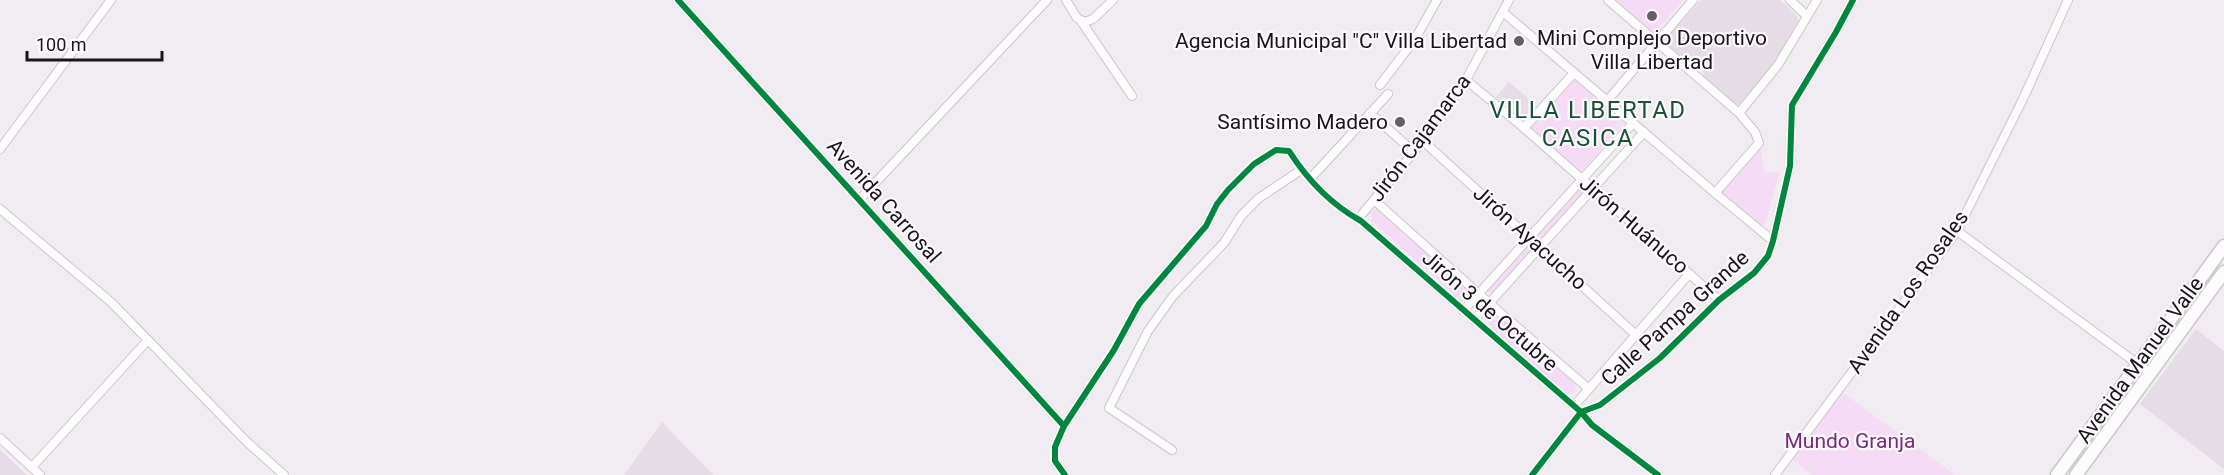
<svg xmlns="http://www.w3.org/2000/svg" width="2224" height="475" viewBox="0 0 2224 475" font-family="Roboto,sans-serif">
  <rect width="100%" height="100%" fill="#f1ecf1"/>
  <g fill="#e5dce5">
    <path d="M1701 0H1780L1797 16 1798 21 1780 56 1741 104H1736L1703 76 1704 73 1701 70 1698 71 1668 45 1667 38Z"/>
    <path d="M1509 82 1536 105 1524 120 1496 97Z"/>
    <path d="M2196 329 2224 351V469L2140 404Z"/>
    <path d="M662 422 713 475H624Z"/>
    <path d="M0 450 27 475H0Z"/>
  </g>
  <g fill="#f6dbf6">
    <path d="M1616 0H1683L1654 33Z"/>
    <path d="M1573 78 1624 123 1581 172 1530 128Z"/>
    <path d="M1760 148 1765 173 1780 172 1765 223 1761 226 1758 225 1722 192Z"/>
    <path d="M1580 188 1585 192 1543 239 1538 235Z"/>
    <path d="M1377 209 1468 289 1470 296 1465 301H1461L1372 221 1371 212Z"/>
    <path d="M1529 243 1534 247 1492 295 1487 290Z"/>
    <path d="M1494 314 1575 384 1576 389 1573 394H1565L1494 331 1489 325 1488 319Z"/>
    <path d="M1842 392 1955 475H1812L1792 460Z"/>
  </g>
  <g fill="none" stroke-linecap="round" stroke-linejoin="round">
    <g stroke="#cac7ca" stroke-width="10">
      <g id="street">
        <path d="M678 0 1064 426"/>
        <path d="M1066 0 1077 18 1085 22 1093 19 1113 0"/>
        <path d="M1608 0 1739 113 1755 132 1759 143 1715 193"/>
        <path d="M1790 0 1807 16"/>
        <path d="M1503 12 1715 193 1773 241"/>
        <path d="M1081 21 1132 96"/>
        <path d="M1466 80 1524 128 1719 300"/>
        <path d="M1380 85 1415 39 1437 0"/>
        <path d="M1607 101 1693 0"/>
        <path d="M1370 113 1414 152"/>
        <path d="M1739 113 1778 65 1817 0"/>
        <path d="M1524 128 1574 73"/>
        <path d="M1423 141 1636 335"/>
        <path d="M0 149 111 0"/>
        <path d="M1310 179 1388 94"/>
        <path d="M860 199 1047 0"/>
        <path d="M1374 200 1489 303 1589 389"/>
        <path d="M0 209 111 302 246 441 284 475"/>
        <path d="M1363 213 1423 141 1466 80 1509 0"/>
        <path d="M1957 231 2150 373"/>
        <path d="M1463 311 1633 123"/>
        <path d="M1474 320 1644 132"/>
        <path d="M1574 406 1689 274"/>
        <path d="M0 438 40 475"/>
        <path d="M1172 450 1109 408 1148 331 1173 296 1224 243 1241 216 1259 198 1301 170"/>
        <path d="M32 467 148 340"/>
        <path d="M1065 475 1055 461V447L1064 426 1114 350 1139 304 1206 226 1217 204 1228 190 1254 164 1276 150 1289 151C1307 179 1332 205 1361 221L1581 412 1592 425 1658 475"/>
        <path d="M1532 475 1581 412 1600 405 1660 358 1719 300 1754 273 1768 256 1773 241 1790 166 1792 105 1836 32 1853 0"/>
        <path d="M1775 475 1957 231 2023 99 2068 0"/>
      </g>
    </g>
    <g stroke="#cac7ca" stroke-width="15">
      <g id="primary">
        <path d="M2057 475 2224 246"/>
        <path d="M2076 475 2224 272"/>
      </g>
    </g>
    <use href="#street" stroke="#fdfcfd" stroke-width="8"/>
    <use href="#primary" stroke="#fdfcfd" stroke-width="12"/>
    <g stroke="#fef9fe" stroke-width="10">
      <g id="cycleway">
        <path d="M678 0 1064 426"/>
        <path d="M1065 475 1055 461V447L1064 426 1114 350 1139 304 1206 226 1217 204 1228 190 1254 164 1276 150 1289 151C1307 179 1332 205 1361 221L1581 412 1592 425 1658 475"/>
        <path d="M1532 475 1581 412 1600 405 1660 358 1719 300 1754 273 1768 256 1773 241 1790 166 1792 105 1836 32 1853 0"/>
      </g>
    </g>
    <use href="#cycleway" stroke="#00873e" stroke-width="6"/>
  </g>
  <g fill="#646064" stroke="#fef9fe" stroke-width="2">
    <circle cx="1652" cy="16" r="6"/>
    <circle cx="1519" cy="41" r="6"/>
    <circle cx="1400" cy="122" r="6"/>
  </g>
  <g text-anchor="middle" stroke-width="4.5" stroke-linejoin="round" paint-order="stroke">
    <g font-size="21" fill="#181518" stroke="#fef9fe" text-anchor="end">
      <text x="1652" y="45" text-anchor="middle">Mini Complejo Deportivo<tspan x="1652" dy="24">Villa Libertad</tspan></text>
      <text x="1507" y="48">Agencia Municipal "C" Villa Libertad</text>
      <text x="1388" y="129">Santísimo Madero</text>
    </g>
    <g font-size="21" fill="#181518" stroke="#fef9fe">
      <text transform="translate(1420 138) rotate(-53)" y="7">Jirón Cajamarca</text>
      <text transform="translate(884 201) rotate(48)" y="7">Avenida Carrosal</text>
      <text transform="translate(1634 225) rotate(41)" y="7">Jirón Huánuco</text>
      <text transform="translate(1530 238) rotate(42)" y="7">Jirón Ayacucho</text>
      <text transform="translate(1908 292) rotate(-55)" y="7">Avenida Los Rosales</text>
      <text transform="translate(1490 311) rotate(41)" y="7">Jirón 3 de Octubre</text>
      <text transform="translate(1675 318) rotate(-42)" y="7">Calle Pampa Grande</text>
      <text transform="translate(2140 360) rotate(-54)" y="7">Avenida Manuel Valle</text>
    </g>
    <g font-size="21" fill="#77297c" stroke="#fef9fe">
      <text x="1850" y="448">Mundo Granja</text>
    </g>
    <g font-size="24" letter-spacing="1.5" fill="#1a5333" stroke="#fef9fe">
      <text x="1588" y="118">VILLA LIBERTAD<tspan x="1588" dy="28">CASICA</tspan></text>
    </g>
  </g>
  <path d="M27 51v9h135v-9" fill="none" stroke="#181518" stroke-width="3"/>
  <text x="36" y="51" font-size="18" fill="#181518" stroke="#fef9fe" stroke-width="4.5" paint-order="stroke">100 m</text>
</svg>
